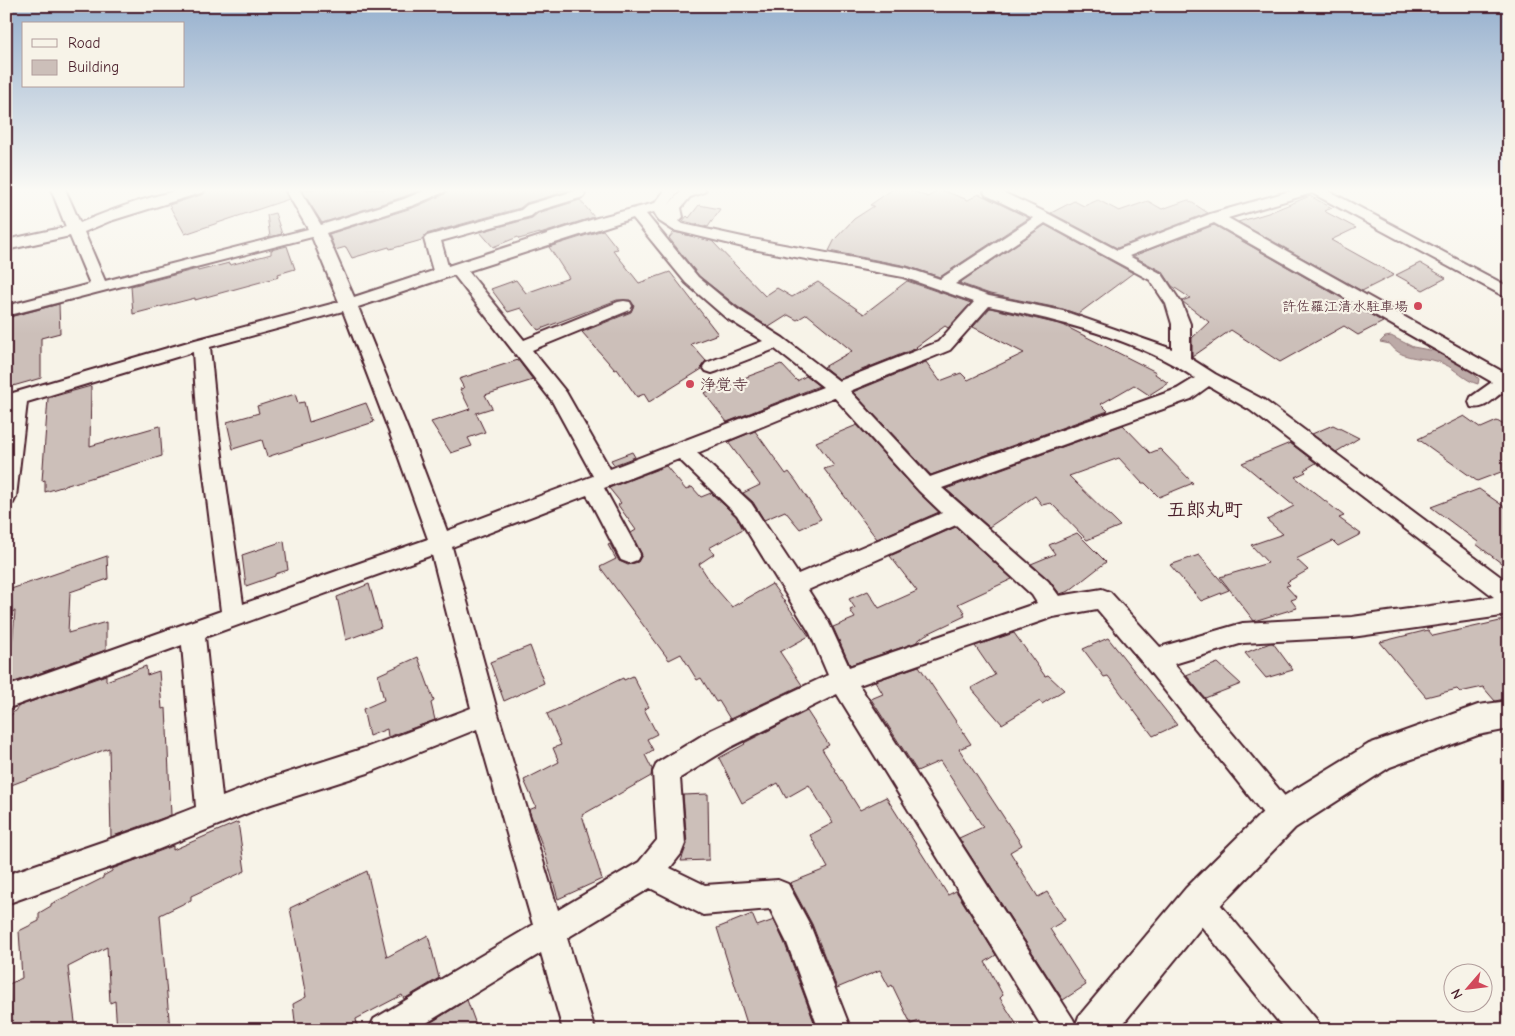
<svg xmlns="http://www.w3.org/2000/svg" width="1515" height="1036" viewBox="0 0 1515 1036" font-family="'Comic Neue','Klee One',sans-serif">
  <rect width="100%" height="100%" fill="#f7f3e8"/>
  <filter id="ink" filterUnits="userSpaceOnUse"><feTurbulence type="fractalNoise" baseFrequency=".02" numOctaves="2"/><feDisplacementMap in="SourceGraphic" scale="10" xChannelSelector="R" yChannelSelector="G"/><feConvolveMatrix kernelMatrix="1 2 1 2 8 2 1 2 1" color-interpolation-filters="sRGB"/></filter>
  <g filter="url(#ink)">
    <path fill="#bcaaa7" stroke="#8e7275" d="M1391 336 1413 347 1435 351 1470 370 1479 379 1478 384C1465 381 1456 369 1444 364 1427 355 1403 363 1390 344L1380 342 1385 337Z"/>
    <g fill="#ccbfb9" stroke="#4a1f2b">
      <path d="M207 189H283L289 199 185 234 169 205 204 194Z"/>
      <path d="M301 189H424L403 197 322 223Z"/>
      <path d="M448 189 572 190 526 203 520 208 426 234 422 240 390 249 389 247 352 258 346 247 335 250 329 234 415 207 445 194Z"/>
      <path d="M893 189H908L928 197 939 189 968 200 979 194 1029 218 940 277 907 266 829 251 835 239 854 219 874 206 870 205Z"/>
      <path d="M1310 196 1332 208 1324 211 1356 228 1331 240 1394 275 1362 291 1238 222 1268 213Z"/>
      <path d="M580 200 594 217 540 234V233L519 239 518 237 493 247 480 232 532 218 538 213Z"/>
      <path d="M1098 200 1119 211 1148 201 1162 209 1188 200 1208 213 1117 248 1051 213 1074 201 1084 206Z"/>
      <path d="M699 205 720 209 708 227 683 221 687 216 689 218Z"/>
      <path d="M275 213 282 234 270 237 267 215Z"/>
      <path d="M1045 225 1133 273 1078 314 1063 309 990 294 959 283Z"/>
      <path d="M1214 225 1347 301 1383 322 1358 335 1344 326 1280 362 1231 330 1192 357V338L1209 322 1183 302 1182 301 1190 298 1172 286 1163 272 1133 256Z"/>
      <path d="M603 230 618 249 613 250 639 283 670 272 718 334 691 344 706 361 702 366V369L649 402 644 394 637 397 617 369 615 370 582 332 631 312 634 305 630 300H617L538 330 521 308 508 312 491 289 516 280 526 293 569 278 549 247Z"/>
      <path d="M674 232 712 241 765 296 777 288 792 297 818 282 864 314 907 281 971 303 948 328 945 326 916 347 917 348 839 379 824 367 852 351 807 314 797 320 788 315 769 327 738 307 699 276 669 238Z"/>
      <path d="M287 246 295 269 278 274 279 277 195 300V298L133 314 131 286 197 269 198 271 229 263 230 265 271 254V250Z"/>
      <path d="M1420 263 1446 278 1423 290 1396 275Z"/>
      <path d="M59 304 60 333 41 338V378L6 388V318Z"/>
      <path d="M990 308 1063 325 1156 372 1155 374 1168 383 1149 395 1134 385 1101 404 1108 411 931 475 853 392 926 362 940 381 961 373 968 380 1024 353 973 327Z"/>
      <path d="M518 360 533 380 485 395 492 408 476 413 485 432 468 438 472 446 451 453 431 422 470 409 460 389 464 388 459 379Z"/>
      <path d="M781 364 797 381 806 376 819 386 727 422 704 393Z"/>
      <path d="M91 386 90 446 160 426 162 456 45 492V480L42 481 48 398Z"/>
      <path d="M295 394 298 403 304 402 309 422 366 403 374 422 267 457 262 440 233 449 227 422 259 413 257 406Z"/>
      <path d="M1464 416 1481 428 1497 421 1509 428V469L1477 481 1418 439Z"/>
      <path d="M857 425 918 492 939 512 877 539 824 469 834 466 816 442Z"/>
      <path d="M1123 425 1150 453 1160 449 1193 483 1159 497 1145 483H1142L1119 458 1069 476 1120 526 1087 540 1051 503 1042 505 1035 496 989 527 946 489Z"/>
      <path d="M1333 425 1359 438 1336 452 1312 434Z"/>
      <path d="M755 431 786 474 789 472 796 481 821 519 800 529 785 511 764 520 753 502 743 493 760 485 728 442Z"/>
      <path d="M1290 443 1316 463 1304 470 1306 472 1295 477 1344 516 1339 518 1361 534 1338 546 1333 541 1296 559 1308 570 1287 582 1290 585 1286 586 1297 598 1291 600 1297 608 1254 621 1220 577 1268 563 1251 545 1283 534 1267 520 1294 506 1242 463Z"/>
      <path d="M632 452 635 457 614 465 611 460Z"/>
      <path d="M666 466 686 490 692 487 701 497 711 493 736 516 743 529 709 548 714 554 699 564 712 584 732 607 772 584 809 636 780 652 802 685 730 719 719 701 716 702 701 678 697 680 681 654 669 660 600 567 616 559 608 545 610 544 619 561 628 565 638 562 642 555 631 533 636 530 618 505 621 503 609 488Z"/>
      <path d="M1479 489 1509 510V569L1476 544 1478 542 1431 507Z"/>
      <path d="M956 527 1012 579 958 604 965 612 963 613 965 616 925 635 915 643 850 665 833 627 855 618 850 610 855 608 849 599 868 591 879 608 917 591 890 556Z"/>
      <path d="M1077 533 1106 562 1069 591 1060 594 1049 580 1031 564 1055 554 1049 545Z"/>
      <path d="M284 541 288 570 275 574V576L246 586 242 555Z"/>
      <path d="M1199 555 1229 590 1201 601 1170 565Z"/>
      <path d="M107 556 108 579 70 592 68 633 106 622V650L6 685V659L11 658 15 611 10 612 11 589Z"/>
      <path d="M369 584 381 627 346 640 337 597Z"/>
      <path d="M1509 619V698L1500 700 1495 701 1483 687 1460 692 1457 689 1426 697 1380 642 1428 630 1433 636Z"/>
      <path d="M1014 633 1045 676 1048 675 1064 690 1042 704 1040 701 1002 724 971 688 995 675 975 646Z"/>
      <path d="M1108 638 1177 725 1153 736 1108 676 1104 677 1083 649Z"/>
      <path d="M1270 643H1273L1293 670 1266 678 1245 653Z"/>
      <path d="M530 646 544 683 504 701 490 662Z"/>
      <path d="M418 657 434 701 431 703 435 720 388 737 387 729 369 736 363 709 384 700 378 675Z"/>
      <path d="M1218 663 1241 684 1205 698 1186 675Z"/>
      <path d="M146 666 147 675 159 671 162 709 166 708 171 815 111 837 109 748 6 787V721L19 706 106 675V681Z"/>
      <path d="M919 666 971 744 959 749 1022 845 1010 852 1038 897 1047 892 1065 920 1050 929 1086 985 1063 1000 959 838 983 827 940 761 917 771 871 699 883 694 875 681Z"/>
      <path d="M633 676 649 707 644 709 657 734 647 739 653 750 645 755 652 769 651 776 582 815 602 879 558 899 545 853 529 810 536 807 524 780 559 762 553 748 561 745 547 714 623 678 624 680Z"/>
      <path d="M807 711 829 745 822 749 860 810 886 797 948 895 956 891 996 955 985 962 1003 995 1000 998 1020 1030H924L919 1021 911 1024 892 985 889 987 880 970 837 988 812 924 790 883 828 868 810 835 833 823 809 785 786 798 778 783 742 803 719 758 745 744 744 743Z"/>
      <path d="M708 794 709 860 681 861 687 844 683 795Z"/>
      <path d="M238 822 245 871 191 896V900L160 915 170 1030H117L115 1001 110 1003 107 947 68 967 76 1030H6V1017L11 1014 9 984 22 978 19 931 39 921V913L51 906V904L103 878V876L112 871V869L173 846V850Z"/>
      <path d="M367 871 387 957 428 935 439 978 404 999 402 995 356 1019 358 1030H296L293 1004 306 997 290 908Z"/>
      <path d="M752 914 757 926 774 920 785 944 817 1030H749L717 928Z"/>
      <path d="M467 1000 478 1030H419Z"/>
    </g>
    <g fill="none" stroke-linecap="round" stroke-linejoin="round">
      <g stroke="#4a1f2b" stroke-width="4">
        <g id="minor">
          <path d="M51 189H65L80 223C109 211 176 185 205 189L203 192 110 221 84 232 105 281 308 229 285 189H299L321 225 404 199 428 189H446L444 192 414 205 326 233 354 297 433 271 424 239 427 236 521 210 527 205 578 190 583 191 585 194 583 197 537 211 531 216 441 241 448 266 597 218 655 203 666 189H680L668 206C680 190 685 187 706 189L704 192 690 197 681 208 683 217 679 221 683 224 747 238 907 268 940 279 1033 218 986 195 984 192 987 189H996L1049 214 1117 250 1210 214 1297 189H1325L1509 287V299L1312 193 1228 218 1505 373 1509 372V389C1495 394 1488 411 1471 407L1469 402 1471 397 1492 382 1214 223 1129 256 1162 274 1182 304 1190 324V358L1215 374 1264 400 1509 583V615L1352 637 1243 643 1174 664 1293 806 1297 816 1293 826 1283 830 1273 826 1146 667 1097 609 1053 617 859 685 1073 1019 1078 1030H1044L837 694 729 748 680 778 685 844 681 854 670 868 705 885 778 880 788 884 810 925 851 1030H819L787 943 770 909 703 915 650 888 567 938 595 1030H563L541 953 415 1030H369L374 1019 533 925 477 729 368 773 265 806 142 856 6 904V875L142 828 196 807 182 645 6 709V687L221 611 198 427 193 352 27 402 16 497 13 503 6 505V395L195 340 339 302 312 237 6 316V306L90 284 70 236 6 250V240L66 227ZM654 212 659 221 673 230 747 248 903 277 974 302 938 342 839 381 783 338 737 309 698 277 646 214ZM633 218 686 283 725 317 763 341 706 363 703 367 706 371 712 373 718 371 775 349 823 387 610 469 566 392 532 350 630 310 632 306 630 302 624 301 618 302 524 340 468 271ZM1045 223 1150 280 1166 304 1172 324V349L1063 311 989 296 955 284ZM454 275 552 401 593 476 447 531 415 447 358 307ZM989 306C1058 321 1136 338 1195 378L1177 389 930 477 850 391 950 350ZM343 311 395 447 428 539 243 604 218 427 210 347ZM1209 386 1250 410 1494 597 1352 617 1243 623 1160 647 1110 592 1102 589 1059 596 1048 581 942 488 1191 399ZM834 397 919 491 942 513 798 574 751 503 697 453ZM679 459 737 515 810 633 828 675 711 730 657 763 653 772 657 840 639 862 558 910 498 714 452 547 587 495 621 560 629 563 637 560 640 554 604 488ZM956 525 1032 595 1037 603 849 667 828 621 808 590ZM432 555 471 708 368 747 265 780 222 797 205 637Z"/>
          <path d="M1199 886 1209 891 1316 1019 1321 1030H1285L1189 911 1184 901 1189 891Z"/>
        </g>
      </g>
      <g stroke="#4a1f2b" stroke-width="4">
        <path id="tertiary" d="M1509 701V729L1478 735 1390 767 1295 828 1212 914 1118 1030H1074L1079 1016 1186 888 1271 804 1369 744 1478 705Z"/>
      </g>
      <use href="#minor" fill="#f7f3e8" fill-rule="evenodd"/>
      <use href="#tertiary" fill="#f7f3e8" fill-rule="evenodd"/>
    </g>
  </g>
  <linearGradient id="sky" x2="0" y2="1"><stop stop-color="#96b0ce"/><stop offset="0.57" stop-color="#fbfaf5"/><stop offset="1" stop-color="#fbfaf5" stop-opacity="0"/></linearGradient>
  <rect width="1515" height="334" fill="url(#sky)"/>
  <g fill="#d1495b" stroke="#f7f3e8" stroke-width="2">
    <circle cx="1418" cy="306" r="5"/>
    <circle cx="690" cy="384" r="5"/>
  </g>
  <g text-anchor="middle" stroke-width="4.5" stroke-linejoin="round" paint-order="stroke">
    <g font-size="14" fill="#4a1f2b" stroke="#f7f3e8" text-anchor="end">
      <text x="1408" y="311">許佐羅江清水駐車場</text>
    </g>
    <g font-size="16" fill="#4a1f2b" stroke="#f7f3e8" text-anchor="start">
      <text x="700" y="390">浄覚寺</text>
    </g>
    <g font-size="19" font-weight="bold" fill="#4a1f2b" stroke="#f7f3e8">
      <text x="1205" y="516">五郎丸町</text>
    </g>
  </g>
  <rect width="1515" height="1036" fill="none" stroke="#f7f3e8" stroke-width="25"/>
  <rect x="12" y="12" width="1490" height="1011" fill="none" stroke="#4a1f2b" stroke-width="2" filter="url(#ink)"/>
  <rect x="22" y="22" width="162" height="65" fill="#f7f3e8" stroke="#b29e9c"/>
  <rect x="32" y="39" width="25" height="8" fill="#f7f3e8" stroke="#b29e9c"/>
  <text x="68" y="48" font-size="15" fill="#4a1f2b">Road</text>
  <rect x="32" y="60" width="25" height="15" fill="#ccbfb9" stroke="#b29e9c"/>
  <text x="68" y="72" font-size="15" fill="#4a1f2b">Building</text>
  <g transform="translate(1468 988) rotate(242)"><circle r="24" fill="#f7f3e8" stroke="#b29e9c"/>
  <path d="M0-4L9 19L0 12L-9 19Z" fill="#d1495b"/>
  <text y="-8" font-size="14" font-weight="bold" text-anchor="middle" fill="#4a1f2b">N</text>
  </g>
</svg>
